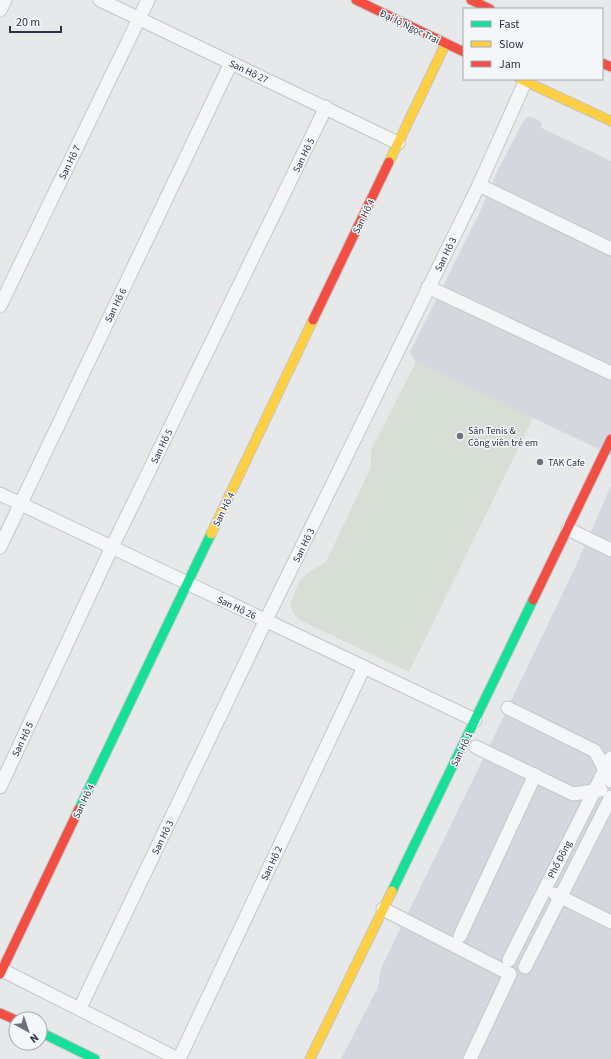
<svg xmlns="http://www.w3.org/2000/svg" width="611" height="1059" viewBox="0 0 611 1059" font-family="'Source Sans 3',sans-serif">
  <rect width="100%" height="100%" fill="#e6e8ea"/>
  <g fill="#d4d7dd">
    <path d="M528 117 534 118 541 122 542 128 611 161V455L416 362 410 352 480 212 497 172 524 120Z"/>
    <path d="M611 486V1059H341L378 987 381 968 508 708 511 701 574 570Z"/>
  </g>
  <path fill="#d6ded6" d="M416 362 533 418 409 672 300 620 293 613 290 604 301 579 309 572 326 562 371 467V450Z"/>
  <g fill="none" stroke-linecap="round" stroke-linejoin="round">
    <g stroke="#c4c6c8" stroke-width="15">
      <g id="street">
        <path d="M100 0 398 143"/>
        <path d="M0 10 5 0"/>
        <path d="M479 185 611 249"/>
        <path d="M428 287 611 373"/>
        <path d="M0 306 148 0"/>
        <path d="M0 494 475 720"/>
        <path d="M568 529 611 550"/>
        <path d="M0 547 231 63"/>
        <path d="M508 708 595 751 611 781"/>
        <path d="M476 747 573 794 601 790"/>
        <path d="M0 787 112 547 326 107"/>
        <path d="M555 894 611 922"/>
        <path d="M383 909 510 974 470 1059"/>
        <path d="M460 936 535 775"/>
        <path d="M509 960 611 758"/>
        <path d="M525 967 611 797"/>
        <path d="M0 969 178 1059"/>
        <path d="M80 1008 266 620 479 185 525 82"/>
        <path d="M179 1059 364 667"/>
      </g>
    </g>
    <g stroke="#c4c6c8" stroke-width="11">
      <g id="fast">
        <path d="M79 809 211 534"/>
        <path d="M392 891 533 600"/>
        <path d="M40 1032 95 1059"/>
      </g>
    </g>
    <g stroke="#c4c6c8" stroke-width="11">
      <g id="slow">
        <path d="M520 79 611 121"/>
        <path d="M389 162 446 43"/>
        <path d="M211 534 313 320"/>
        <path d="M310 1059 392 891"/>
      </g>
    </g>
    <g stroke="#c4c6c8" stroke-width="11">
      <g id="jam">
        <path d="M356 0 464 52"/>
        <path d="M471 0 490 9"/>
        <path d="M602 63 611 67"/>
        <path d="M313 320 389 162"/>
        <path d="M533 600 611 439"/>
        <path d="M0 974 79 809"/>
        <path d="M0 1013 16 1020"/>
      </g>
    </g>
    <use href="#street" stroke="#f5f6f7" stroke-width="13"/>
    <use href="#fast" stroke="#16e098" stroke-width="9"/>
    <use href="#slow" stroke="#ffcf43" stroke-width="9"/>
    <use href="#jam" stroke="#f24e42" stroke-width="9"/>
  </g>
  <g fill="#6c737f" stroke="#f4f6f9" stroke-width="1.5">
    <circle cx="460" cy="436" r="4"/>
    <circle cx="540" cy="462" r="4"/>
  </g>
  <g text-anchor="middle" stroke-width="3" stroke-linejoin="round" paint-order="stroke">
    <g font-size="10" fill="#2b3445" stroke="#f4f6f9">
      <text transform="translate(410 26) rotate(26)" y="4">Đại lộ Ngọc Trai</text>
      <text transform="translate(249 71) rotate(25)" y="4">San Hô 27</text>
      <text transform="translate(303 155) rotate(-64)" y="4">San Hô 5</text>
      <text transform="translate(69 162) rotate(-64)" y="4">San Hô 7</text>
      <text transform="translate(363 216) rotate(-64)" y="4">San Hô 4</text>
      <text transform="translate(445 254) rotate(-64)" y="4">San Hô 3</text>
      <text transform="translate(115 305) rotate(-64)" y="4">San Hô 6</text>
      <text transform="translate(161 446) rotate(-64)" y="4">San Hô 5</text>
      <text transform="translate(223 509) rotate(-64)" y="4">San Hô 4</text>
      <text transform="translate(303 545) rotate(-64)" y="4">San Hô 3</text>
      <text transform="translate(237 607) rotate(25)" y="4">San Hô 26</text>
      <text transform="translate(22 739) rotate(-65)" y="4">San Hô 5</text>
      <text transform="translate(461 749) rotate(-64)" y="4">San Hô 1</text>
      <text transform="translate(83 801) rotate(-64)" y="4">San Hô 4</text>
      <text transform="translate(162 837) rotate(-64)" y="4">San Hô 3</text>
      <text transform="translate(559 859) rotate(-63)" y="4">Phố Đông</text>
      <text transform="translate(271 863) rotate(-65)" y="4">San Hô 2</text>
    </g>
    <g font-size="10" fill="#2b3445" stroke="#f4f6f9" text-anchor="start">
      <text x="468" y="434">Sân Tenis &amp;<tspan x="468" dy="12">Công viên trẻ em</tspan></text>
      <text x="548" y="466">TAK Cafe</text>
    </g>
  </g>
  <rect x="463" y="8" width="140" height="72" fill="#f4f6f9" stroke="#a4a8b1"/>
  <rect x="471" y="21" width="20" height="6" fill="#16e098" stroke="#a4a8b1"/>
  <text x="499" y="28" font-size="12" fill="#2b3445">Fast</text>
  <rect x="471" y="41" width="20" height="6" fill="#ffcf43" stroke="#a4a8b1"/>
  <text x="499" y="48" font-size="12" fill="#2b3445">Slow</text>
  <rect x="471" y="61" width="20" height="6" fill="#f24e42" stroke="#a4a8b1"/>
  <text x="499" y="68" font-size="12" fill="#2b3445">Jam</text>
  <g transform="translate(28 1031) rotate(140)"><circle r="19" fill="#f4f6f9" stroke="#a4a8b1"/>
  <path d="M0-3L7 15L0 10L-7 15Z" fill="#6c737f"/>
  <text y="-6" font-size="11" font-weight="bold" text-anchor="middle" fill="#2b3445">N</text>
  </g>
  <path d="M10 26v6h51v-6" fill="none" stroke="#2b3445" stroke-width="2"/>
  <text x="16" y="26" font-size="12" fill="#2b3445" stroke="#f4f6f9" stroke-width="3" paint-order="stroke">20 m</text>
</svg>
